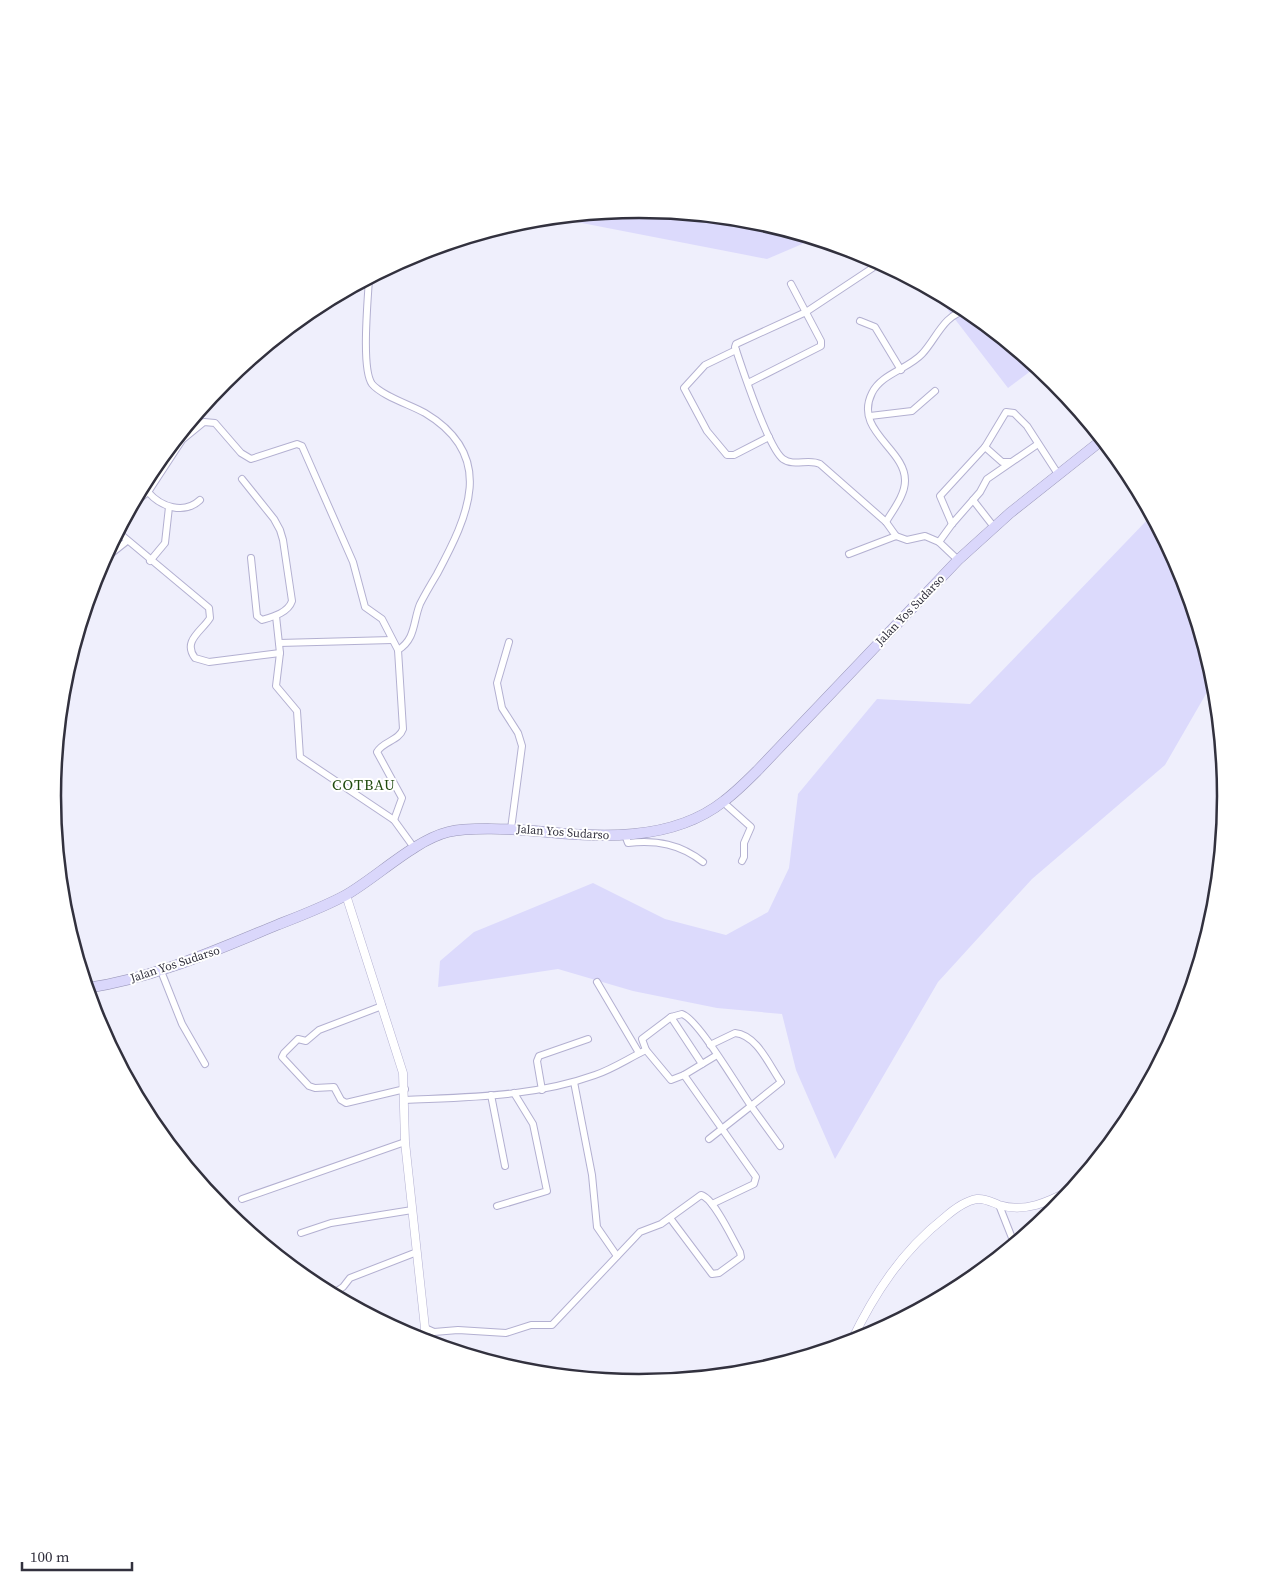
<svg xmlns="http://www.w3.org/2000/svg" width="1278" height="1592" viewBox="0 0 1278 1592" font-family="'Source Serif 4',serif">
  <rect width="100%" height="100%" fill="#efeffc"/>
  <g fill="#dcdafc">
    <path d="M639 210 754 221 814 239 767 259 556 218Z"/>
    <path d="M934 292 965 309 1036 367 1008 388Z"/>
    <path d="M1151 516 1181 572 1214 680 1165 765 1032 879 938 982 835 1159 796 1070 782 1014 717 1008 633 991 558 969 438 987 440 961 474 932 593 883 665 919 726 935 768 912 789 868 798 794 877 699 970 704Z"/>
  </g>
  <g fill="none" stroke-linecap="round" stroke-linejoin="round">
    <g stroke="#b3b0d1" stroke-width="8">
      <g id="minor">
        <path d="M880 263 806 312 736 344 735 347C742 368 768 448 783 459 794 467 809 458 820 464L886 522 896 536"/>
        <path d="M369 278C368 299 361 369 372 384 382 396 411 405 425 413 497 456 468 516 437 574 431 584 425 594 420 604 413 621 416 639 398 650L403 729C399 741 383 741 377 752L402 798 394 820"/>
        <path d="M860 321 875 327 901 370"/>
        <path d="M736 350 705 365 684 388 707 431 727 455H734L769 437"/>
        <path d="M748 383 821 346V341L791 284"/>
        <path d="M870 416 912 411 935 391"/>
        <path d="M985 447 1002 462H1010"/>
        <path d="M242 479 274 519 280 530 283 540 292 601C288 613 272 617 262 620L257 616 251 558"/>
        <path d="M148 492C161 507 184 515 200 500"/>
        <path d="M973 500 994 527"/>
        <path d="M133 504 148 492 182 440 204 422 215 423 241 453 251 459 297 444 302 446 353 562 365 607 382 619 398 650"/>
        <path d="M886 522C893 510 905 495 905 481 906 449 853 431 872 393 881 374 908 369 922 354 937 338 943 315 967 310"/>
        <path d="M952 524 940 496 985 447 1006 412 1014 413 1027 426 1058 474"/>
        <path d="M118 532 209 608 210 618C202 631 182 641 195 658L209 662 280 653"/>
        <path d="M939 542 952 524 980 492 987 479 1038 444"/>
        <path d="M849 554 896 536 907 540 925 536 939 542 958 560"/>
        <path d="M103 560 127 541"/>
        <path d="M150 561 165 543 169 507"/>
        <path d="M276 616 280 653 276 686 297 711 300 757 394 820 415 849"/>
        <path d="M509 642 497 683 502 708 518 733 522 746 511 829"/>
        <path d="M279 643 392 640"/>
        <path d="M723 802 751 827 744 843V857L742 861"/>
        <path d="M625 835 628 843C657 840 680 844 703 862"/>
        <path d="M161 971 182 1024 205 1064"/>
        <path d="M597 982 639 1053"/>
        <path d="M382 1006 319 1030 306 1041 298 1039 284 1053 282 1057 309 1086 315 1088 334 1087 341 1100 346 1103 405 1089"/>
        <path d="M671 1017 702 1064"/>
        <path d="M710 1045 735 1033C757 1035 769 1065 781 1082L751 1106 780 1146"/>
        <path d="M684 1075 756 1177 754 1184 712 1204"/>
        <path d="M574 1082 592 1175 597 1227 617 1256"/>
        <path d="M542 1090 537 1061 539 1056 588 1039"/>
        <path d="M491 1095 505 1166"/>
        <path d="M405 1100C468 1097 534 1097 595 1075 613 1069 629 1058 646 1050"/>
        <path d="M709 1139 751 1106C739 1089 698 1019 682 1014L671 1017 642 1039 646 1050 671 1080 684 1075 717 1055"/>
        <path d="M242 1199 405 1142"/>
        <path d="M999 1205 1014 1243"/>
        <path d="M497 1206 547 1191 533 1124 514 1093"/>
        <path d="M301 1233 331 1223 412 1210"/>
        <path d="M332 1294 343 1287 350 1278 417 1252"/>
        <path d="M425 1328 434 1332 458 1330 506 1333 531 1325H552L640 1232 661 1224 701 1195C714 1198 733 1240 740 1252L741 1257 719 1273 712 1274 670 1218"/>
      </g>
    </g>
    <g stroke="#b3b0d1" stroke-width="9">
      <g id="tertiary">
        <path d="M346 895 403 1073 405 1142 425 1328 424 1341"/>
        <path d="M851 1342C874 1294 902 1251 944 1218 953 1210 964 1201 977 1199 985 1198 991 1202 999 1205 1025 1213 1048 1202 1071 1190"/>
      </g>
    </g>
    <g stroke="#9996b8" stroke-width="11">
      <path id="trunk" d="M87 988C154 978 214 951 277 925 300 916 324 907 346 895 376 878 415 840 448 832 469 827 513 829 535 831 598 837 671 843 724 801 736 792 747 781 757 771L958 560 1010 513 1102 440"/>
    </g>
    <use href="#minor" stroke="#fff" stroke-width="6"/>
    <use href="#tertiary" stroke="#fff" stroke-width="8"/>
    <use href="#trunk" stroke="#dad7fb" stroke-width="10"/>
  </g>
  <g text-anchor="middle" stroke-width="4" stroke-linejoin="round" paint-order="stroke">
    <g font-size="12" fill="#32313e" stroke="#fff">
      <text transform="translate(910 610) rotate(-46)" y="4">Jalan Yos Sudarso</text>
      <text transform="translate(563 832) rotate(4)" y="4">Jalan Yos Sudarso</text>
      <text transform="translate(175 964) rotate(-18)" y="4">Jalan Yos Sudarso</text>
    </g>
    <g font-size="15" letter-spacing="1" fill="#1f4a0e" stroke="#fff">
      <text x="364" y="790">COTBAU</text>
    </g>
  </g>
  <path d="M0 0H1278V1592H0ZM61 796a578 578 0 1 1 1156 0a578 578 0 1 1-1156 0Z" fill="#fff" fill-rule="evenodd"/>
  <path fill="none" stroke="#32313e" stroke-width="2.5" d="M61 796a578 578 0 1 1 1156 0a578 578 0 1 1-1156 0Z"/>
  <path d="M22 1562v8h110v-8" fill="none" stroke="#32313e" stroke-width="2.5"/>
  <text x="30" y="1562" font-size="15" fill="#32313e" stroke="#ffffff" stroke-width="4" paint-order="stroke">100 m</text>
</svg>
